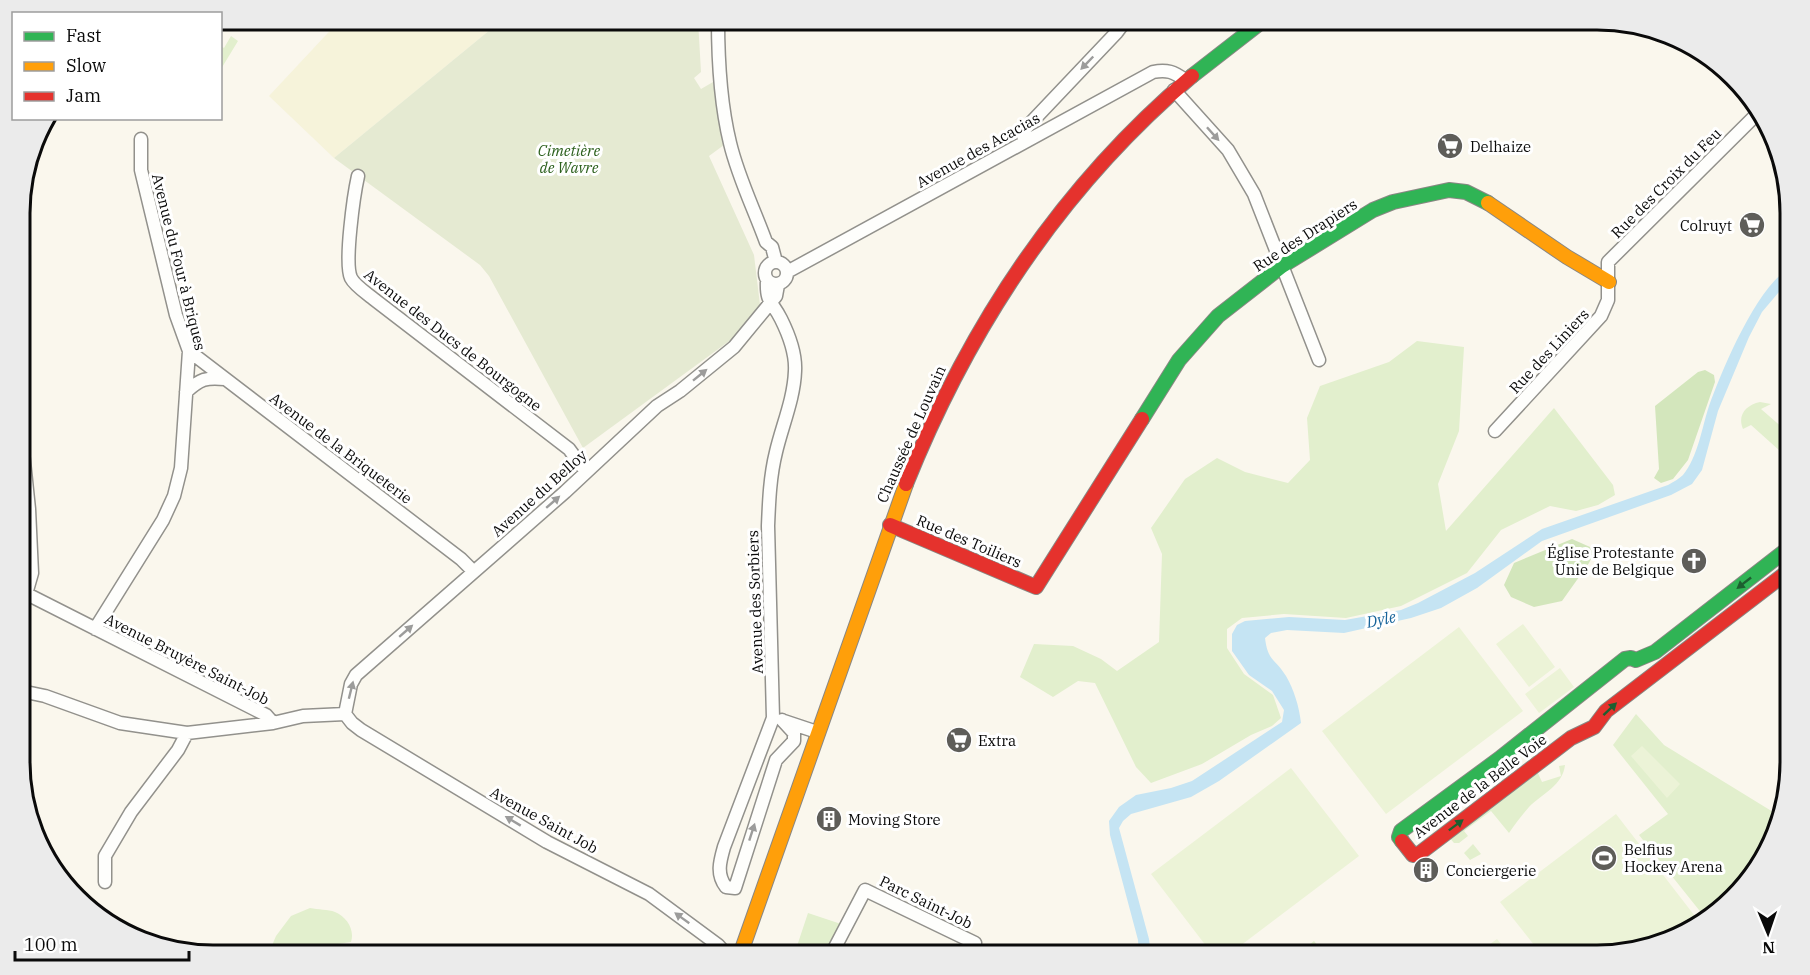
<svg xmlns="http://www.w3.org/2000/svg" width="1810" height="975" viewBox="0 0 1810 975" font-family="'IBM Plex Serif',serif">
<rect width="100%" height="100%" fill="#faf7ed"/>
<path fill="#f6f3da" d="M340,20h162l-168,138 -65,-62z"/>
<path fill="#e2efcd" d="M231,36l7,5 -17,28v-23l3,2z
M1417,341l47,6 -5,84 -21,53 8,47 108,-123 59,77 2,10 -17,10 -22,6 -26,-5 -49,24 -34,43 -66,33 -55,12 -62,-4 -42,4 -15,11v19l17,26 29,21 8,23 -9,8 -21,9 -49,29 -51,19 -15,-16 -41,-84 -17,-2 -25,16 -33,-20 14,-33 39,2 28,13 16,12 42,-29 3,-88 -11,-26 34,-49 32,-21 28,14 43,11 22,-23 -3,-42 13,-32 69,-24z
M1760,402l11,2 -10,5 29,25v26l-39,-35 -8,4c-6,-14 3,-24 17,-27z
M1636,714l28,31 114,70 -13,43 -58,62 -68,-85 29,-21 -55,-69z
M1565,765c-2,20 -23,29 -36,42 -7,8 -14,17 -20,26l-18,-22 -27,20 4,5 -9,7h-5l-5,-6 88,-66 5,11 19,-6 -2,-10z
M1473,844l8,10 -11,6 -6,-7z
M310,908c8,2 18,1 25,4 12,5 20,18 16,30l-13,2 3,11h-49l-1,-3 -8,1v2h-15l8,-19 15,-20z
M808,913l33,11 -15,31h-22l-8,-6z
M1314,941l6,7 -10,7h-7l-3,-3z"/>
<path fill="#d3e6bc" d="M1705,370l9,5 1,7 -27,78 -15,19 -12,4 -7,-5 5,-9 -4,-63 43,-34z
M1572,539l18,8 3,8 -4,8 -27,38 -28,6 -23,-10 -7,-12 10,-22z"/>
<path fill="#e5ead2" d="M502,20h196l3,52 -7,6 7,11 12,-7 11,63 -15,11 45,99 6,50 -28,34 -149,109 -94,-172 -9,-11 -146,-107z"/>
<path fill="#ecf3d7" d="M1523,624l32,43 -26,20 -33,-43z
M1459,627l64,84 -137,103 -64,-83z
M1560,668l14,19 -35,26 -14,-19z
M1642,746l38,38 -13,14 -36,-42z
M1291,768l68,88 -131,99h-15l-62,-81z
M1616,814l85,110 -92,31h-67l-42,-53z
M1497,939l13,16h-30l-2,-2z"/>
<path fill="#c5e4f3" d="M1790,268v11l-28,33 -13,25 -31,74 -16,59 -10,14 -21,11 -129,46 -65,47 -36,20 -30,10 -67,15 -57,-3 -16,3 -6,5c3,24 10,20 21,38 8,14 13,30 15,47l-82,58 -28,16 -60,17 -8,7 -4,7 30,111 2,16h-12l-1,-15 -28,-105 -1,-14 10,-14 17,-12 35,-7 21,-7 90,-59 2,-12 -12,-19 -23,-16 -17,-24v-17l5,-9 8,-4 44,-4 56,3 56,-10 17,-7 57,-30 67,-44 126,-44c5,-3 11,-6 15,-10 15,-18 19,-48 26,-69 13,-36 48,-120 81,-138z"/>
<g fill="none" stroke-linecap="round" stroke-linejoin="round">
<g stroke="#92918c" stroke-width="15">
<path id="street" d="M718,20c0,41 2,82 12,123 8,34 24,66 36,99l6,5 4,15
M1174,90l54,60 26,44 65,166
M1023,143l2,-14 92,-97 9,-12
M358,176c-4,18 -14,87 -7,102 4,8 17,16 24,22l194,149 17,23
M765 273a11 11 0 1 1 22 0a11 11 0 1 1-22 0Z
M787,272l366,-200c14,-3 21,0 32,8
M767,281c-1,22 5,20 14,38 8,16 15,34 14,52 -1,28 -13,55 -19,81 -6,24 -7,49 -8,74l5,192 -49,129c-4,14 -8,27 2,40l9,1 41,-128 18,-19v-8l-12,-13
M189,351l272,208 12,12
M186,392c14,-13 20,-15 39,-13
M1495,431l106,-115 7,-16v-38l152,-151
M21,433l8,76 3,64 -6,21
M21,591l245,124 7,8 30,-7 42,-2
M95,629l68,-109 11,-24 7,-28 8,-117 -13,-36 -35,-145v-31
M21,691l24,5 75,27 67,10 86,-10
M345,714l6,-30 5,-9 209,-183 92,-86 23,-15 54,-44 42,-51 2,-11
M345,714l7,9 9,7 186,112 102,52 69,51 9,10
M784,721l33,11
M105,882v-26l26,-44 47,-62 9,-17
M831,955l34,-65 110,53"/>
</g>
<g stroke="#898783" stroke-width="16">
<path id="fast" d="M1192,76l72,-56
M1142,419l37,-59 39,-44 64,-50 91,-56 20,-8 56,-12 17,2 22,11
M1402,841l-3,-4 2,-6 98,-72 126,-100 6,-1 5,2 19,-8 135,-105"/>
</g>
<g stroke="#898783" stroke-width="16">
<path id="slow" d="M1488,203l79,54 42,25
M740,955l166,-471"/>
</g>
<g stroke="#898783" stroke-width="16">
<path id="jam" d="M906,484c63,-157 156,-298 286,-408
M890,525l146,62 106,-168
M1402,841l11,14 7,-2 151,-115 23,-11 12,-16 184,-141"/>
</g>
<use href="#street" stroke="#fefefc" stroke-width="12"/>
<use href="#fast" stroke="#30b455" stroke-width="14"/>
<use href="#slow" stroke="#ff9f0a" stroke-width="14"/>
<use href="#jam" stroke="#e5322d" stroke-width="14"/>
</g>
<defs><path id="oneway-solid" d="M-6-.8H1V-3.2L6.5 0L1 3.2V.8H-6Z" transform="scale(1.5)"/></defs>
<g fill="#9c9c9b">
<use href="#oneway-solid" transform="translate(1087 63) rotate(134)"/>
<use href="#oneway-solid" transform="translate(1213 134) rotate(48)"/>
<use href="#oneway-solid" transform="translate(700 375) rotate(-39)"/>
<use href="#oneway-solid" transform="translate(553 502) rotate(-41)"/>
<use href="#oneway-solid" transform="translate(406 631) rotate(-41)"/>
<use href="#oneway-solid" transform="translate(351 690) rotate(-76)"/>
<use href="#oneway-solid" transform="translate(513 821) rotate(-149)"/>
<use href="#oneway-solid" transform="translate(752 832) rotate(-72)"/>
<use href="#oneway-solid" transform="translate(682 918) rotate(-144)"/>
</g>
<g fill="#1d5f30">
<use href="#oneway-solid" transform="translate(1744 583) rotate(142)"/>
<use href="#oneway-solid" transform="translate(1610 709) rotate(-43)"/>
<use href="#oneway-solid" transform="translate(1456 825) rotate(-37)"/>
</g>
<defs>
<g id="supermarket-disc" transform="scale(1.35)"><circle r="9.5" fill="#5e5d59" stroke="#fff"/><path d="M-6-5.5h2.5l.6 2H6L4.5 2H-2.5L-4.4-4H-6ZM-1.5 3.2a1.3 1.3 0 1 0 .1 0ZM3 3.2a1.3 1.3 0 1 0 .1 0Z" fill="#fff"/></g>
<g id="church-disc" transform="scale(1.35)"><circle r="9.5" fill="#5e5d59" stroke="#fff"/><path d="M-1.2-6h2.4v3.5h3.3v2.4h-3.3V6h-2.4V-.1h-3.3v-2.4h3.3Z" fill="#fff"/></g>
<g id="building-disc" transform="scale(1.35)"><circle r="9.5" fill="#5e5d59" stroke="#fff"/><path d="M-4-6H4V6H1V3H-1V6H-4ZM-2.5-4.3h1.7v1.8h-1.7ZM.8-4.3h1.7v1.8H.8ZM-2.5-1h1.7V.8h-1.7ZM.8-1h1.7V.8H.8Z" fill="#fff"/></g>
<g id="stadium-disc" transform="scale(1.35)"><circle r="9.5" fill="#5e5d59" stroke="#fff"/><path d="M0-5a6.5 5 0 1 0 0 10a6.5 5 0 1 0 0-10ZM-3.5-1.8h7v3.6h-7Z" fill="#fff"/></g>
</defs>
<g fill-rule="evenodd">
<use href="#supermarket-disc" x="1450" y="146"/>
<use href="#supermarket-disc" x="1752" y="225"/>
<use href="#church-disc" x="1694" y="561"/>
<use href="#supermarket-disc" x="959" y="740"/>
<use href="#building-disc" x="829" y="819"/>
<use href="#stadium-disc" x="1604" y="858"/>
<use href="#building-disc" x="1426" y="870"/>
</g>
<g text-anchor="middle" dominant-baseline="central" stroke-width="6" stroke-linejoin="round" paint-order="stroke">
<g font-size="15" fill="#0a0a0a" stroke="#fff" text-anchor="start">
<text x="1470" y="146">Delhaize</text>
<text x="1732" y="225" text-anchor="end">Colruyt</text>
<text x="1674" y="552" text-anchor="end">Église Protestante<tspan x="1674" dy="17">Unie de Belgique</tspan></text>
<text x="978" y="740">Extra</text>
<text x="848" y="819">Moving Store</text>
<text x="1624" y="849">Belfius<tspan x="1624" dy="17">Hockey Arena</tspan></text>
<text x="1446" y="870">Conciergerie</text>
</g>
<g font-size="15" font-style="italic" fill="#2c601d" stroke="#fff">
<text x="569" y="150">Cimetière<tspan x="569" dy="17">de Wavre</tspan></text>
</g>
<g font-size="15" fill="#0a0a0a" stroke="#fff">
<text transform="translate(978 150) rotate(-29)">Avenue des Acacias</text>
<text transform="translate(1666 183) rotate(-45)">Rue des Croix du Feu</text>
<text transform="translate(1305 235) rotate(-33)">Rue des Drapiers</text>
<text transform="translate(179 262) rotate(76)">Avenue du Four à Briques</text>
<text transform="translate(453 340) rotate(38)">Avenue des Ducs de Bourgogne</text>
<text transform="translate(1549 351) rotate(-47)">Rue des Liniers</text>
<text transform="translate(911 434) rotate(-66)">Chaussée de Louvain</text>
<text transform="translate(341 448) rotate(37)">Avenue de la Briqueterie</text>
<text transform="translate(539 493) rotate(-42)">Avenue du Belloy</text>
<text transform="translate(969 541) rotate(23)">Rue des Toiliers</text>
<text transform="translate(755 602) rotate(-92)">Avenue des Sorbiers</text>
<text transform="translate(187 659) rotate(27)">Avenue Bruyère Saint-Job</text>
<text transform="translate(1480 786) rotate(-37)">Avenue de la Belle Voie</text>
<text transform="translate(544 820) rotate(29)">Avenue Saint Job</text>
<text transform="translate(926 902) rotate(26)">Parc Saint-Job</text>
</g>
<g font-size="16" font-style="italic" fill="#16639a" stroke="#fff">
<text transform="translate(1381 619) rotate(-12)">Dyle</text>
</g>
</g>
<path d="M0 0H1810V975H0ZM213 30H1597A183 183 0 0 1 1780 213V762A183 183 0 0 1 1597 945H213A183 183 0 0 1 30 762V213A183 183 0 0 1 213 30Z" fill="#ebebeb" fill-rule="evenodd"/>
<path fill="none" stroke="#0a0a0a" stroke-width="3" d="M213 30H1597A183 183 0 0 1 1780 213V762A183 183 0 0 1 1597 945H213A183 183 0 0 1 30 762V213A183 183 0 0 1 213 30Z"/>
<rect x="12" y="12" width="210" height="108" fill="#ffffff" stroke="#9d9d9d" stroke-width="1.5"/>
<rect x="24" y="32" width="30" height="9" fill="#30b455" stroke="#9d9d9d" stroke-width="1.5"/>
<text x="66" y="42" font-size="18" fill="#0a0a0a">Fast</text>
<rect x="24" y="62" width="30" height="9" fill="#ff9f0a" stroke="#9d9d9d" stroke-width="1.5"/>
<text x="66" y="72" font-size="18" fill="#0a0a0a">Slow</text>
<rect x="24" y="92" width="30" height="9" fill="#e5322d" stroke="#9d9d9d" stroke-width="1.5"/>
<text x="66" y="102" font-size="18" fill="#0a0a0a">Jam</text>
<g transform="translate(1768 933) rotate(178)" stroke="#ffffff" stroke-width="4.5" paint-order="stroke">
<path d="M0-4.5L10 22L0 15L-10 22Z" fill="#0a0a0a"/>
<text y="-9" font-size="16" font-weight="bold" text-anchor="middle" fill="#0a0a0a">N</text>
</g>
<path d="M15 951v9h174v-9" fill="none" stroke="#0a0a0a" stroke-width="3"/>
<text x="24" y="951" font-size="18" fill="#0a0a0a" stroke="#ffffff" stroke-width="4.5" paint-order="stroke">100 m</text>
</svg>
